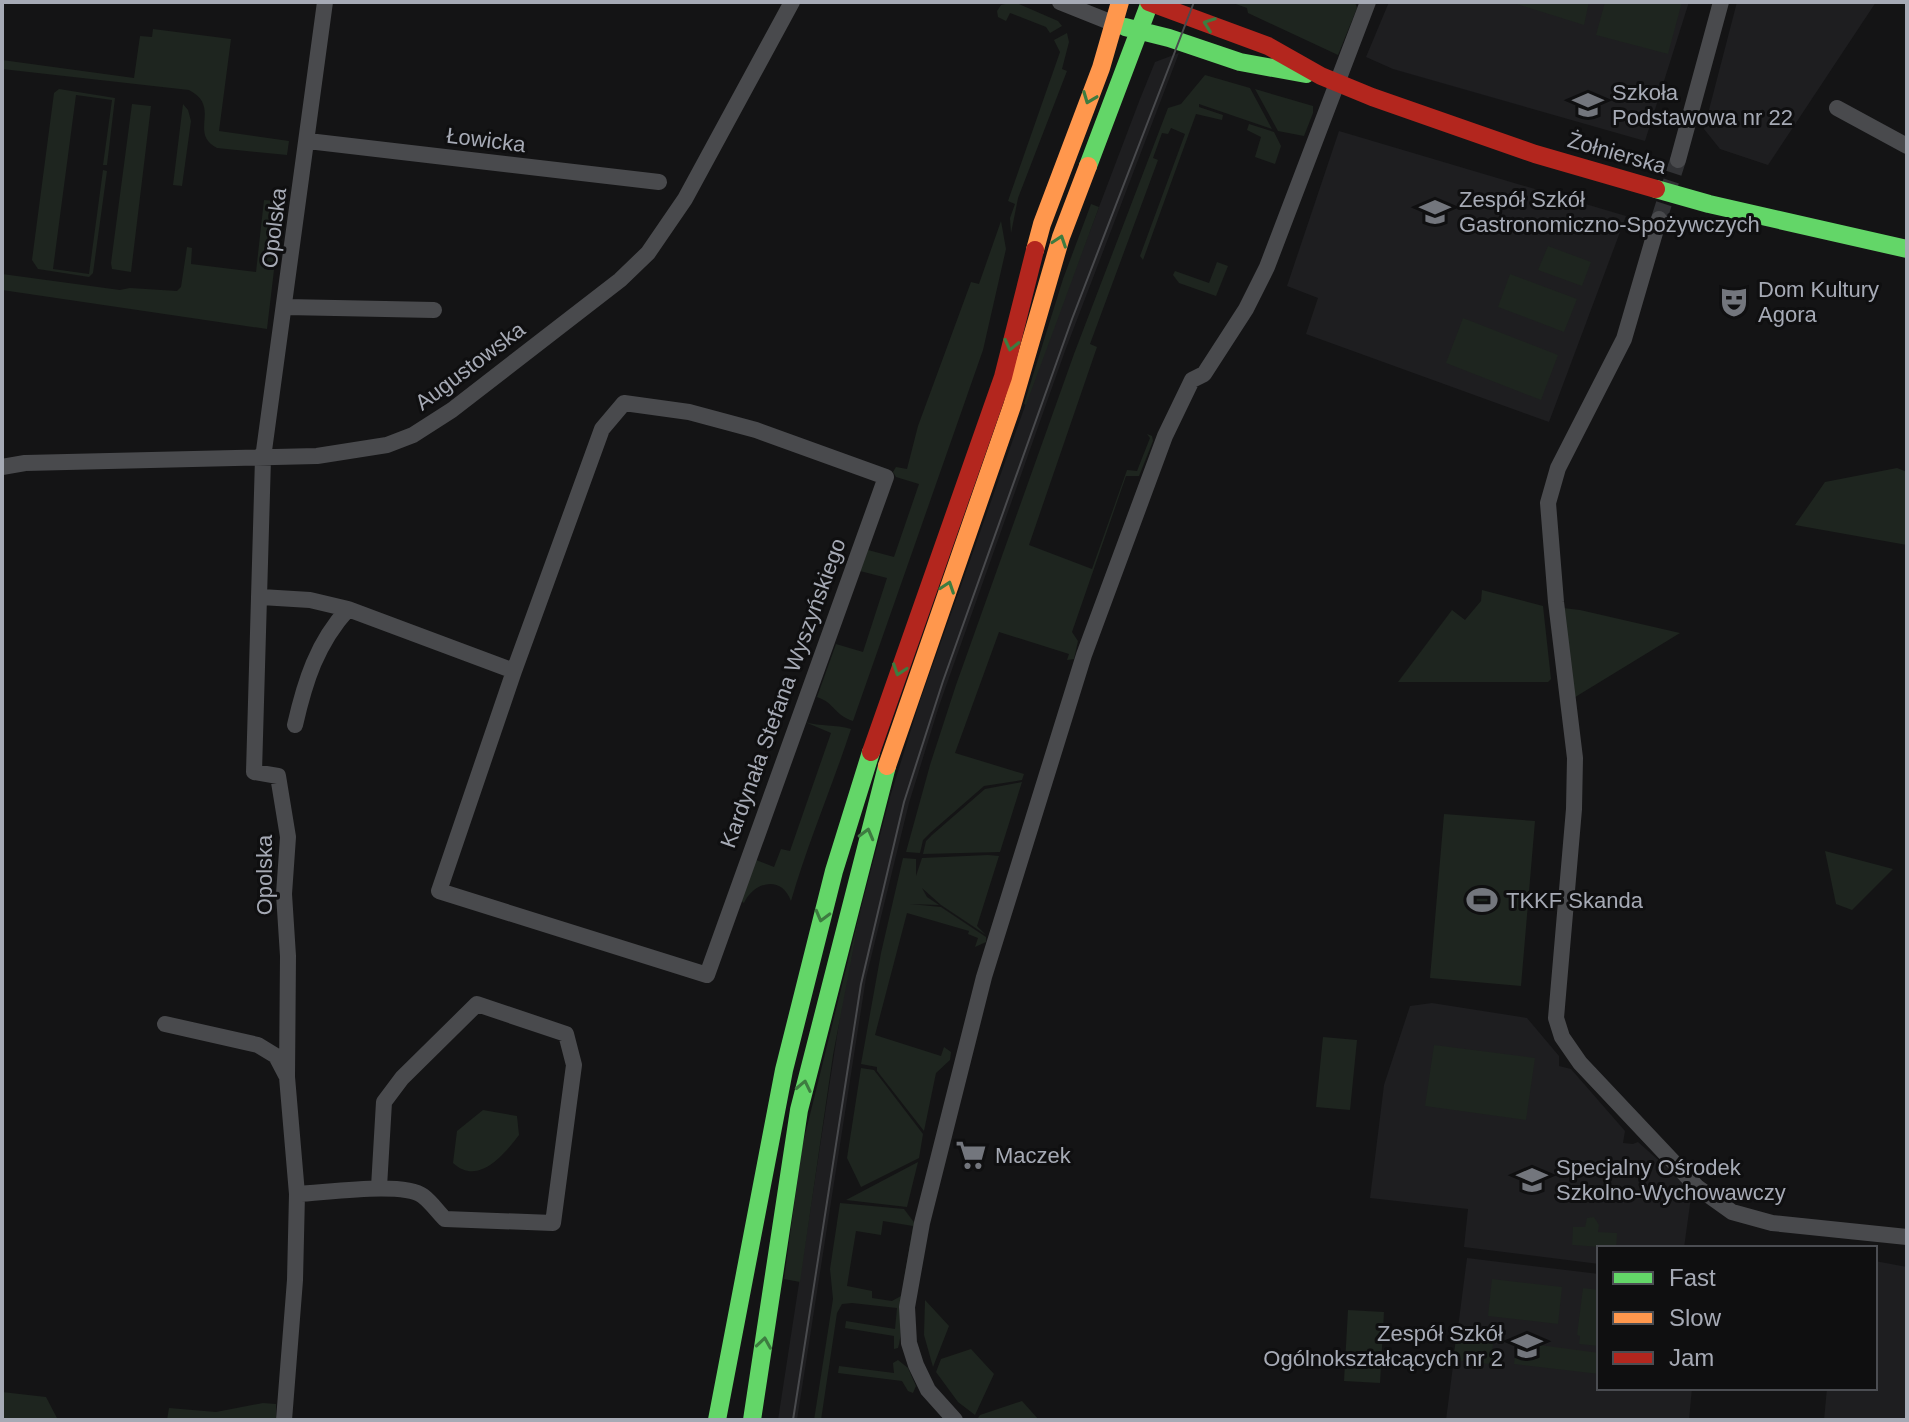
<svg xmlns="http://www.w3.org/2000/svg" width="1909" height="1422" viewBox="0 0 1909 1422" font-family="Helvetica,sans-serif">
<rect width="100%" height="100%" fill="#141415"/>
<path fill="#1e1e20" d="M1389,2h300l-44,139 -252,-72 -27,-12z
M1737,2h139l-108,163 -48,-16 -16,-20z
M1179,53l-114,298 -126,355 -30,97 -43,175 -69,442h-19l64,-417 20,-99 28,-107 30,-96 127,-357 93,-245 15,-37z
M1339,131l287,85 -77,206 -243,-88 12,-36 -31,-12z
M1432,1003l95,15 32,38v10l12,3 54,62 -2,12 10,1 5,-2 54,48 -8,58h-85v16l-135,-17 4,-38 -98,-11 14,-113 26,-79z
M1467,1258l132,16v114h93l-3,32h-243z
M1875,1261l32,6v153h-83l3,-32h48z"/>
<path fill="#1e251f" d="M1014,2l44,19 4,5 -12,7 -4,-6 -36,-14 -4,8 -8,-4 -1,-6 4,-6z
M1355,2l2,6 -19,47 -90,-42 -1,-5 -14,-5z
M1510,2h79l-5,23z
M1605,2h77l-14,52 -72,-19z
M153,29l78,10 -12,92 70,10 -2,14 -70,-7c-29,-15 5,-41 -28,-58l-187,-21v-9l132,18 6,-42 12,1z
M1067,33l2,9 -7,27 5,2 -49,127 -7,35 -1,-15 5,-14 -7,-3 52,-149 -6,-12z
M1205,75l45,13 22,41 -73,-25v3l24,8 -1,5 -26,-6 -53,146 -3,-4 45,-122 -14,-6 -3,6 -6,-1 -9,25 5,2 -68,184 7,3 -68,198 63,24 35,-99 10,1 13,-33 -3,-4 5,2 1,5 -14,35h-13l-54,156 6,9 -4,18 -7,1 2,-6 -70,-22 -44,121 69,21 -2,6 -38,6 -54,47 -7,7 -3,13 -14,-1 24,-87 26,-80 118,-331 94,-246 13,-4z
M59,89l56,9 -8,67h-4l9,-65 -36,-5 -23,174 36,5 14,-104 4,1 -14,102 -4,4 -51,-8 -6,-9 22,-167z
M1255,89l58,17v7l-9,23 -26,-5z
M132,104l19,2 -20,166 -19,-3 -1,-6z
M183,104l5,6 3,11 -9,65 -9,-1z
M1249,124l25,8 7,14 -6,18 -20,-7 6,-20 -14,-7z
M277,193l6,1 -16,135 -265,-39v-16l118,16 10,-2 47,3 4,-4 6,-40 5,1 -1,16 65,8 8,-72 11,1z
M1091,204l8,3 -73,198 -2,-1 39,-125z
M1001,221l5,28 -23,101 -130,371c-20,-7 -18,-18 -36,-24l19,-53 27,8 24,-74 -27,-7 8,-21 26,7 25,-73 -23,-7 -3,-5 3,-5 11,2 11,-43 53,-144 8,2z
M1548,246l43,16 -9,24 -44,-16z
M1217,262l11,4 -12,30 -37,-13 -6,-8 2,-4 34,12z
M1510,274l67,25 -13,33 -66,-25z
M1463,318l95,37 -17,45 -95,-37z
M1897,468l10,4v73l-112,-20 30,-43z
M1482,590l61,16 8,73 -3,3h-150l54,-72 13,10 16,-19z
M1563,608l17,2 100,23 -108,66z
M805,722c16,5 30,2 46,7 -19,58 -43,113 -60,172 -9,-26 -37,-20 -47,2l-3,-2 15,-41 18,7 7,-18 9,2 41,-118z
M1022,782l-22,70 -77,2 3,-13 6,-6 53,-46z
M1444,814l91,7 -14,165 -91,-8z
M1825,851l68,18 -41,41 -16,-6z
M988,855l11,1 -22,70 9,9 -45,-30 -19,-17 5,9 12,8 -29,-1 31,3 45,30v5l-11,5 3,-9 -10,-4 1,-3 -62,-18 -32,122 66,21 3,-9 7,5 -1,8 -14,13 -12,58 -47,-60v-4l-16,-3 20,-111 22,-95 13,1v17l6,-18z
M862,904l-29,151 -33,227 -16,-3 18,-132z
M1323,1037l34,3 -7,70 -34,-3z
M1434,1045l101,13 -9,62 -101,-14z
M861,1068l13,2 49,64 -4,24 -58,29 -14,-29z
M483,1110l34,6 2,19c-16,21 -41,51 -66,28l4,-32z
M918,1162l-11,45 -61,-7z
M840,1203l64,6 12,16 -13,60 10,-59 -30,-5 -2,14 -25,-4 -9,55 25,5v7l20,3 9,-5c-2,17 2,37 -3,52l-4,1v-13l-49,-8 1,-7 49,8 2,-21 -45,-5 -10,1 -5,9 -16,107h-7l19,-121 -3,-30z
M1594,1217l5,8 -1,7 19,1 -1,15 -44,-3 1,-18h12l2,-9z
M1492,1279l70,8 -4,37 -70,-8z
M1583,1288l16,2v56l-20,-2 1,-8 -3,-1z
M925,1300l24,26 -16,41 -9,-32z
M1348,1310l36,2 -4,71 -36,-2z
M1457,1332l37,6 -4,26 -37,-4z
M1517,1342l82,11v21l-85,-10z
M971,1349l23,25 -19,41 -17,-13 -22,-30 5,-13z
M898,1360l10,8 8,18 -3,7 -5,-2 -6,-10 -64,-8 1,-7 55,7 -1,-10z
M2,1392l44,5 12,23h-56z
M1022,1401l17,19h-56l-5,-2 2,-3z
M263,1403l13,1v16h-109l2,-12 47,4z"/>
<g fill="none" stroke-linecap="round" stroke-linejoin="round">
<path stroke="#313235" stroke-width="16" stroke-dasharray="16 8" stroke-linecap="butt" d="M1659,219l19,-59"/>
<path stroke="#494a4d" stroke-width="16" d="M1060,2l55,22
M1837,108l70,38
M308,141l351,41
M1678,160l43,-158
M1659,219l-35,120 -66,129 -10,35 8,99 19,156 -1,51 -18,209 6,19 18,26 117,124 35,25 40,11 135,14
M286,307l148,3
M2,467l23,-4 292,-7 70,-11 26,-10 39,-25 168,-130 28,-27 37,-54 107,-197
M261,597l49,3 38,9 166,62 88,-242 22,-26 65,9 67,18 130,47 -179,498 -268,-84 75,-220
M295,725c10,-44 22,-82 53,-116
M165,1024l93,21 18,11 11,21 10,117 -2,86 -11,140
M287,1077l1,-121 -4,-62 4,-57 -10,-61 -24,-4 9,-314 62,-456
M297,1194c28,-1 106,-13 126,2 8,6 15,16 22,23l108,4 21,-158 -8,-31 -89,-30 -75,74 -18,24 -5,85
M955,1420l-27,-30 -12,-25 -7,-22 -2,-36 15,-84 62,-246 100,-322 81,-219 27,-56 12,-6 42,-65 21,-42 101,-265"/>
<path stroke="#63d668" stroke-width="18" d="M1125,27l44,11 71,24 66,12
M1088,166l62,-164
M1656,189l53,15 198,45
M717,1420l67,-350 50,-199 37,-119
M752,1420l47,-310 88,-344"/>
<path stroke="#ff974d" stroke-width="18" d="M1035,250l7,-26 59,-156 19,-66
M887,766l125,-360 49,-169 27,-71"/>
<path stroke="#b3261e" stroke-width="18" d="M1149,2l119,44 53,30 51,21 163,57 121,35
M871,752l132,-375 32,-127"/>
<path stroke="#494a4d" stroke-width="2" d="M793,1420l68,-436 43,-182 39,-121 129,-362 122,-317"/>
</g>
<defs><path id="oneway-chevron" d="M-2-3.5L2.5 0L-2 3.5" fill="none" stroke-width="1.6" stroke-linecap="round" stroke-linejoin="round" transform="scale(2)"/></defs>
<g stroke="#3d7c40">
<use href="#oneway-chevron" transform="translate(1209 24) rotate(-160)"/>
<use href="#oneway-chevron" transform="translate(1089 98) rotate(111)"/>
<use href="#oneway-chevron" transform="translate(1060 241) rotate(-71)"/>
<use href="#oneway-chevron" transform="translate(1011 345) rotate(103)"/>
<use href="#oneway-chevron" transform="translate(948 587) rotate(-71)"/>
<use href="#oneway-chevron" transform="translate(899 670) rotate(109)"/>
<use href="#oneway-chevron" transform="translate(867 834) rotate(-75)"/>
<use href="#oneway-chevron" transform="translate(822 916) rotate(105)"/>
<use href="#oneway-chevron" transform="translate(804 1086) rotate(-78)"/>
<use href="#oneway-chevron" transform="translate(764 1343) rotate(-81)"/>
</g>
<defs>
<g id="school-bare" transform="scale(2.4)"><path d="M0-5L7-2L0 1L-7-2ZM-4 1L0 2.5L4 1V4Q0 6-4 4Z" fill="#73767d" stroke="#0f0f10" stroke-width="2.5" paint-order="stroke"/></g>
<g id="theatre-bare" transform="scale(2.4)"><path d="M-5-5.5Q0-4 5-5.5V0Q5 5 0 6Q-5 5-5 0ZM-3.3-2.5H-1v1.5H-3.3ZM1-2.5H3.3v1.5H1ZM-2.8 1Q0 5.5 2.8 1Z" fill="#73767d" stroke="#0f0f10" stroke-width="2.5" paint-order="stroke"/></g>
<g id="stadium-bare" transform="scale(2.4)"><path d="M0-5a6.5 5 0 1 0 0 10a6.5 5 0 1 0 0-10ZM-3.5-1.8h7v3.6h-7Z" fill="#73767d" stroke="#0f0f10" stroke-width="2.5" paint-order="stroke"/></g>
<g id="supermarket-bare" transform="scale(2.4)"><path d="M-6-5.5h2.5l.6 2H6L4.5 2H-2.5L-4.4-4H-6ZM-1.5 3.2a1.3 1.3 0 1 0 .1 0ZM3 3.2a1.3 1.3 0 1 0 .1 0Z" fill="#73767d" stroke="#0f0f10" stroke-width="2.5" paint-order="stroke"/></g>
</defs>
<g fill-rule="evenodd">
<use href="#school-bare" x="1588" y="105"/>
<use href="#school-bare" x="1435" y="212"/>
<use href="#theatre-bare" x="1734" y="302"/>
<use href="#stadium-bare" x="1482" y="900"/>
<use href="#supermarket-bare" x="971" y="1155"/>
<use href="#school-bare" x="1532" y="1180"/>
<use href="#school-bare" x="1527" y="1346"/>
</g>
<g text-anchor="middle" dominant-baseline="central" stroke-width="6" stroke-linejoin="round" paint-order="stroke">
<g font-size="22" fill="#a6aab5" stroke="#0f0f10" text-anchor="start">
<text x="1612" y="92">Szkoła<tspan x="1612" dy="25">Podstawowa nr 22</tspan></text>
<text x="1459" y="199">Zespół Szkół<tspan x="1459" dy="25">Gastronomiczno-Spożywczych</tspan></text>
<text x="1758" y="289">Dom Kultury<tspan x="1758" dy="25">Agora</tspan></text>
<text x="1506" y="900">TKKF Skanda</text>
<text x="995" y="1155">Maczek</text>
<text x="1556" y="1167">Specjalny Ośrodek<tspan x="1556" dy="25">Szkolno-Wychowawczy</tspan></text>
<text x="1503" y="1333" text-anchor="end">Zespół Szkół<tspan x="1503" dy="25">Ogólnokształcących nr 2</tspan></text>
</g>
<g font-size="22" fill="#a6aab5" stroke="#0f0f10">
<text transform="translate(486 140) rotate(7)">Łowicka</text>
<text transform="translate(1617 153) rotate(16)">Żołnierska</text>
<text transform="translate(274 228) rotate(-83)">Opolska</text>
<text transform="translate(470 366) rotate(-37)">Augustowska</text>
<text transform="translate(783 693) rotate(-70)">Kardynała Stefana Wyszyńskiego</text>
<text transform="translate(264 875) rotate(-90)">Opolska</text>
</g>
</g>
<rect width="1909" height="1422" fill="none" stroke="#a6aab5" stroke-width="8"/>
<rect x="1597" y="1246" width="280" height="144" fill="#0f0f10" stroke="#4b4d52" stroke-width="2"/>
<rect x="1613" y="1272" width="40" height="12" fill="#63d668" stroke="#4b4d52" stroke-width="2"/>
<text x="1669" y="1286" font-size="24" fill="#a6aab5">Fast</text>
<rect x="1613" y="1312" width="40" height="12" fill="#ff974d" stroke="#4b4d52" stroke-width="2"/>
<text x="1669" y="1326" font-size="24" fill="#a6aab5">Slow</text>
<rect x="1613" y="1352" width="40" height="12" fill="#b3261e" stroke="#4b4d52" stroke-width="2"/>
<text x="1669" y="1366" font-size="24" fill="#a6aab5">Jam</text>
</svg>
